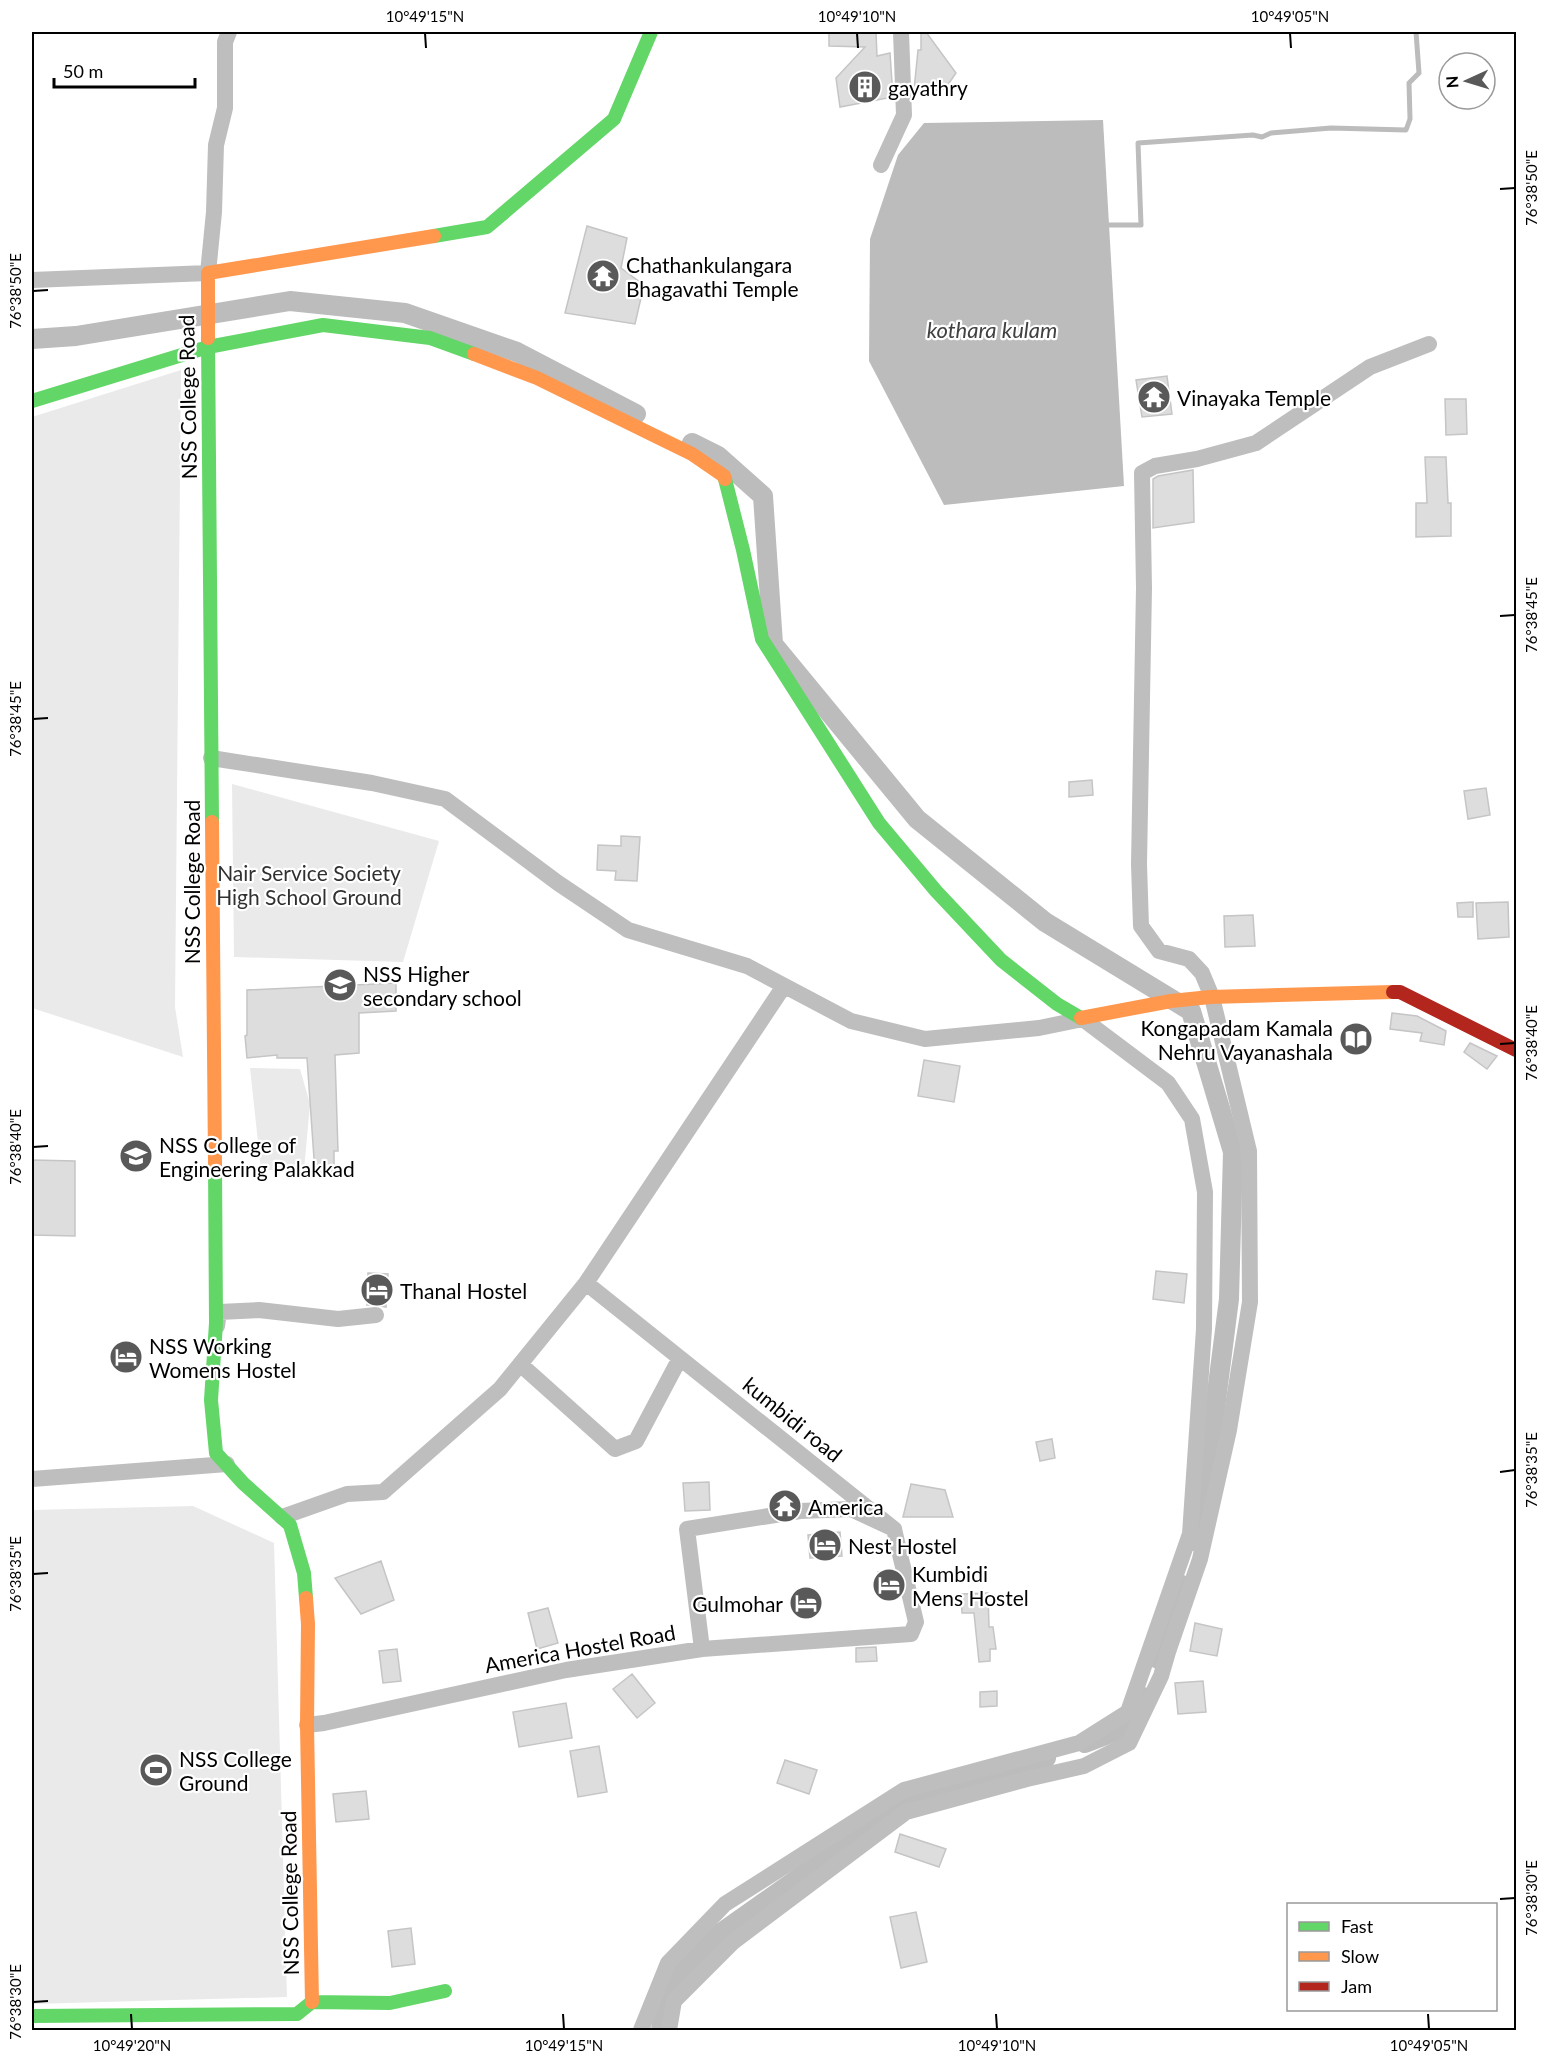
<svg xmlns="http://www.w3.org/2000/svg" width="1548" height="2062" viewBox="0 0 1548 2062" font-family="Lato,sans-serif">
<rect width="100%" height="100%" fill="#fff"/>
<path fill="#eaeaea" d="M181,370l-6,637 8,50 -151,-49v-591z
M232,784l207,57 -36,121 -169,-5z
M250,1068l50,1 10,35 -6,66h-43z
M193,1506l81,37 13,454 -255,7v-494z"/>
<path fill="#bcbcbc" d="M1103,120l21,366 -180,19 -75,-144 1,-122 28,-84 26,-32z"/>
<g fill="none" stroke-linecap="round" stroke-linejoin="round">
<path stroke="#bcbcbc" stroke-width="5" d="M1109,225h32l-3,-82 115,-8 9,2 9,-4 60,-5 75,2 4,-11 -1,-36 10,-10 -3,-41"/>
<path stroke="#bcbcbc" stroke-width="20" d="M32,339l44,-3 214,-35 115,12 112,39 119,62
M692,443l26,13 45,40 10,148 144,175 128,103 146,89 42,141 -4,147 -26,203 -11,39
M1158,1659l22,-75
M1085,1743l42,-16 16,-30
M661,2030l6,-45 54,-52 133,-94 47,-37 94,-25 51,-19"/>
</g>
<path fill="#ddd" stroke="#c5c5c5" stroke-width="1.5" d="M829,32h47l1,24 13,-3 3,44 -53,10 -4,-29 29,-31 -36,-1z
M921,32h5l30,41 -11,16 -21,3 -10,-2 4,-40h3z
M587,226l40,12 -6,30 23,17 -9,39 -70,-11z
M1167,376l5,38 -30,3 -6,-37z
M1445,399h21l1,35 -21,1z
M1425,457h21l2,46h3v33l-35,1v-34h11z
M1193,470l1,52 -41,6v-49l5,-3z
M1092,780l1,15 -24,2v-15z
M1486,788l4,27 -22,4 -4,-28z
M621,836l19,1 -3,44 -22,-1 1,-9 -19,-1 1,-25 23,1z
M1473,902v15h-15l-1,-14z
M1508,902l1,35 -31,2 -2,-36z
M1253,915l2,31 -30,1 -1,-31z
M396,983v28l-37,2v40l-24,2 3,96h-4v22h-19l-8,-115h-30v-3l-30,3 -2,-22 2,-1v-45z
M1392,1013l25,3 29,15 -2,14 -24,-4 2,-8 -32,-4z
M1349,1028l16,2 -2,21 -16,-2z
M1470,1043l27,13 -10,13 -23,-17z
M924,1060l36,6 -6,36 -36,-6z
M32,1160l43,1v75l-43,-1z
M1156,1271l31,3 -3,29 -31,-4z
M368,1273l20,1 -2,33 -11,-2h-8z
M1052,1439l3,19 -15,3 -4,-19z
M709,1482l1,28 -25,1 -2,-28z
M911,1484l34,6 8,27h-50z
M840,1532l2,24 -32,2 -2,-23z
M381,1561l13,39 -33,14 -26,-36z
M893,1570l6,28 -16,2 -5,-28z
M988,1593l1,34h4l3,22h-6v12l-11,1 -5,-49h-12l-1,-19z
M548,1608l10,35 -21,6 -9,-36z
M1195,1623l27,6 -5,27 -27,-5z
M876,1647l1,14 -21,1v-14z
M397,1649l4,32 -18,2 -4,-32z
M632,1674l23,29 -18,15 -24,-29z
M1203,1681l3,31 -28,2 -3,-31z
M997,1691v15l-17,1v-15z
M566,1703l6,35 -53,9 -6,-35z
M599,1746l8,46 -29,5 -8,-46z
M785,1760l32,10 -8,24 -32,-11z
M366,1791l3,28 -33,3 -3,-28z
M900,1834l46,15 -7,18 -44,-15z
M916,1912l11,50 -26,6 -11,-51z
M411,1928l4,36 -23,3 -4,-36z"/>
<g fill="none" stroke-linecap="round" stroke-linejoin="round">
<path stroke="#bebebe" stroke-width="16" d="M881,165l23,-50 -3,-83
M32,280l176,-7 6,-61 2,-67 9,-37v-66l4,-10
M211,758l161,25 73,16 113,84 70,47 119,36 104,55 74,18 114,-11 44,-9 85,64 24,36 13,73 -1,137 -14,205 -62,178 -49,31 -175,47 -179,114 -57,59 -27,67
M217,1326l2,-14 40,-2 79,9 38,-4
M520,1364l95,85 21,-8 44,-83
M32,1479l195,-15
M282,1517l65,-23 36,-2 117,-103 86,-106 198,-297
M702,1649l209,-15 5,-12 -22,-93
M307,1725l17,-2 242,-53 136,-21 -15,-120 113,-18 51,-2 43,20 -308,-246
M669,2030l5,-29 59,-59 173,-130 121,-33 57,-13 45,-23 32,-67 7,-24 32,-93 29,-129 21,-128 -1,-151 -37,-154 -10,-24 -13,-14 -30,-8 -18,-25 -2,-62 5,-276 -2,-115 13,-7 42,-7 59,-16 114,-76 59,-23"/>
<path stroke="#63d668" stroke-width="14" d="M434,236l53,-9 127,-108 37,-87
M208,338l4,484
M32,401l176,-54 115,-22 107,13 44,16
M725,479l18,71 19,89 117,184 57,68 65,69 56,44 24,14
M215,1163l1,160 -5,77 5,53 27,30 47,42 14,48 2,25
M312,2002l78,1 55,-12
M32,2016l265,-2 15,-12"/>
<path stroke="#ff974d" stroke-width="14" d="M208,338v-65l226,-37
M474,354l63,24 155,76 32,22 1,3
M212,822l3,341
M1081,1018l90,-17 39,-4 183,-5
M306,1598l2,26 -1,101 5,277"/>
<path stroke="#b3261e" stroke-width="14" d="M1393,992h7l116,58"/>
</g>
<path fill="none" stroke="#000" stroke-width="2" d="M425,33l1,15M857,33l1,15M1290,33l1,15M1500,189l15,-1M33,291l15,-1M1500,616l15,-1M33,719l15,-1M1500,1044l15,-1M33,1147l15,-1M1500,1472l15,-2M33,1574l15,-1M1500,1899l15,-1M33,2002l15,-1M131,2014l1,15M563,2014l1,15M996,2014l1,15M1428,2014l1,15"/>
<defs>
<g id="building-disc" transform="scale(1.725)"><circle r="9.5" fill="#595959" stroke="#fff"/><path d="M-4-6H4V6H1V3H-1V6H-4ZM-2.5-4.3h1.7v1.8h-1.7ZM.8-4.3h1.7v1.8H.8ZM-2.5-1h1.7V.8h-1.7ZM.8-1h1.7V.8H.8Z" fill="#fff"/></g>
<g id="temple-disc" transform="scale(1.725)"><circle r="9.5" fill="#595959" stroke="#fff"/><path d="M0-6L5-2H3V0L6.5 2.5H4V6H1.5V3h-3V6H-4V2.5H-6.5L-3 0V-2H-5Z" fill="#fff"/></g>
<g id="school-disc" transform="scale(1.725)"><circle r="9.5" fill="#595959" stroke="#fff"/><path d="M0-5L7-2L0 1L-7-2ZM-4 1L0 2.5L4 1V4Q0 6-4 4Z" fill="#fff"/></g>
<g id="library-disc" transform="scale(1.725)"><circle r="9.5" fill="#595959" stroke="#fff"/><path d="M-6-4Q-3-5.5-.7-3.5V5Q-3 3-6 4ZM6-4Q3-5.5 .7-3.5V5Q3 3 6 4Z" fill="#fff"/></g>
<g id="university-disc" transform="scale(1.725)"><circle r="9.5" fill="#595959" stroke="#fff"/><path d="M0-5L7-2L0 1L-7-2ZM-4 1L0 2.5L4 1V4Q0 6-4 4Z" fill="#fff"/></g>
<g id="hotel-disc" transform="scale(1.725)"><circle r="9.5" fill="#595959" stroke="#fff"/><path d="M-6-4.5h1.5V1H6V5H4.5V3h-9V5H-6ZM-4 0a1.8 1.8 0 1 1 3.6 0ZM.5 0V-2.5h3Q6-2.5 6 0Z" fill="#fff"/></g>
<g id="stadium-disc" transform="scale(1.725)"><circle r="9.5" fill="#595959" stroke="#fff"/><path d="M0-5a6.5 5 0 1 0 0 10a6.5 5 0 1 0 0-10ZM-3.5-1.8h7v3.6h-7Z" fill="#fff"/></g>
</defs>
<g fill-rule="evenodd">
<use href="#building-disc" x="865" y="87"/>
<use href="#temple-disc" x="603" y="276"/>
<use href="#temple-disc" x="1154" y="397"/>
<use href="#school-disc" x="340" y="985"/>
<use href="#library-disc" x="1356" y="1039"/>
<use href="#university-disc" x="136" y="1156"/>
<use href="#hotel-disc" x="377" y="1290"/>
<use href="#hotel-disc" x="126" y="1357"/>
<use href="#temple-disc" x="785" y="1506"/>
<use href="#hotel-disc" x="825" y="1545"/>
<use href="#hotel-disc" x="889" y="1585"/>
<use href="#hotel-disc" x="806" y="1603"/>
<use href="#stadium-disc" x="156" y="1770"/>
</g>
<g text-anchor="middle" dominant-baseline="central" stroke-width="4.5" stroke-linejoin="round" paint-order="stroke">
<g font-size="21" fill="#000" stroke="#fff" text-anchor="start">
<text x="888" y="87">gayathry</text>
<text x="626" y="264">Chathankulangara<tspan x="626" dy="24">Bhagavathi Temple</tspan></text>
<text x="1177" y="397">Vinayaka Temple</text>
<text x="363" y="973">NSS Higher<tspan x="363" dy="24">secondary school</tspan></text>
<text x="1333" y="1027" text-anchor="end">Kongapadam Kamala<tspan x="1333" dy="24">Nehru Vayanashala</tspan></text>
<text x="159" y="1144">NSS College of<tspan x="159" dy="24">Engineering Palakkad</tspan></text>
<text x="400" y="1290">Thanal Hostel</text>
<text x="149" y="1345">NSS Working<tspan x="149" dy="24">Womens Hostel</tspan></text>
<text x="808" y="1506">America</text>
<text x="848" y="1545">Nest Hostel</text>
<text x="912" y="1573">Kumbidi<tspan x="912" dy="24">Mens Hostel</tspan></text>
<text x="783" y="1603" text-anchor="end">Gulmohar</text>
<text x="179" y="1758">NSS College<tspan x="179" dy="24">Ground</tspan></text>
</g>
<g font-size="21" fill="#000" stroke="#fff">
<text transform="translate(187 397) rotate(-91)">NSS College Road</text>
<text transform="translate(191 882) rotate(-90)">NSS College Road</text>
<text transform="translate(793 1419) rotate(39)">kumbidi road</text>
<text transform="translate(580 1648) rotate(-10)">America Hostel Road</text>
<text transform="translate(289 1893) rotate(-91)">NSS College Road</text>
</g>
<g font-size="21" fill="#303030" stroke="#fff">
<text x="309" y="872">Nair Service Society<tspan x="309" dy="24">High School Ground</tspan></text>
</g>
<g font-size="22" font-style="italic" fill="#414141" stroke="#fff">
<text x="992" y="329">kothara kulam</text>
</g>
</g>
<rect width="1548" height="2062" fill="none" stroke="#ffffff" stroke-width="66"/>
<rect x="1287" y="1903" width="210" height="108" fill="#ffffff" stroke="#999999" stroke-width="1.5"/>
<rect x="1299" y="1922" width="30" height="9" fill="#63d668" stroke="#999999" stroke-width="1.5"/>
<text x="1341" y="1933" font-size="18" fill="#000000">Fast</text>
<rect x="1299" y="1952" width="30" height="9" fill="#ff974d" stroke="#999999" stroke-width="1.5"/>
<text x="1341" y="1963" font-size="18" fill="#000000">Slow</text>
<rect x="1299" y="1982" width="30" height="9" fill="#b3261e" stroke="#999999" stroke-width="1.5"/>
<text x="1341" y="1993" font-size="18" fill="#000000">Jam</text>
<g transform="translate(1467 81) rotate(266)"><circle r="28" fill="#ffffff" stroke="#999999" stroke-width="1.5"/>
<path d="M0-4.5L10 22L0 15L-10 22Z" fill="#595959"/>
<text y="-9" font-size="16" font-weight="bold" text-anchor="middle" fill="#000000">N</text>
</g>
<path d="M54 78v9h141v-9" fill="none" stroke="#000000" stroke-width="3"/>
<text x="63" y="78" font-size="18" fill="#000000" stroke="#ffffff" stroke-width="4.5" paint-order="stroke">50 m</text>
<rect x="33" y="33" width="1482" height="1996" fill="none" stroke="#000" stroke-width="2"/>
<g font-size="15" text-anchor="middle" fill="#000">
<text x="425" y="22">10°49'15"N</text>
<text x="857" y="22">10°49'10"N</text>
<text x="1290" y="22">10°49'05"N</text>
<text transform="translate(1532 188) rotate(-90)" y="5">76°38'50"E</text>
<text transform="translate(16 291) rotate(-90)" y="5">76°38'50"E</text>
<text transform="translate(1532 615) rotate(-90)" y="5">76°38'45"E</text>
<text transform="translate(16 719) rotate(-90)" y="5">76°38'45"E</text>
<text transform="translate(1532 1043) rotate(-90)" y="5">76°38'40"E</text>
<text transform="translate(16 1147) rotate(-90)" y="5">76°38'40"E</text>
<text transform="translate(1532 1470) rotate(-90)" y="5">76°38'35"E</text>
<text transform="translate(16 1574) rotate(-90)" y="5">76°38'35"E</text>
<text transform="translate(1532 1898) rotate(-90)" y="5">76°38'30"E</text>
<text transform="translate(16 2002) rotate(-90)" y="5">76°38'30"E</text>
<text x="132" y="2051">10°49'20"N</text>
<text x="564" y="2051">10°49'15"N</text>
<text x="997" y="2051">10°49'10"N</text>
<text x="1429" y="2051">10°49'05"N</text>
</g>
</svg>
